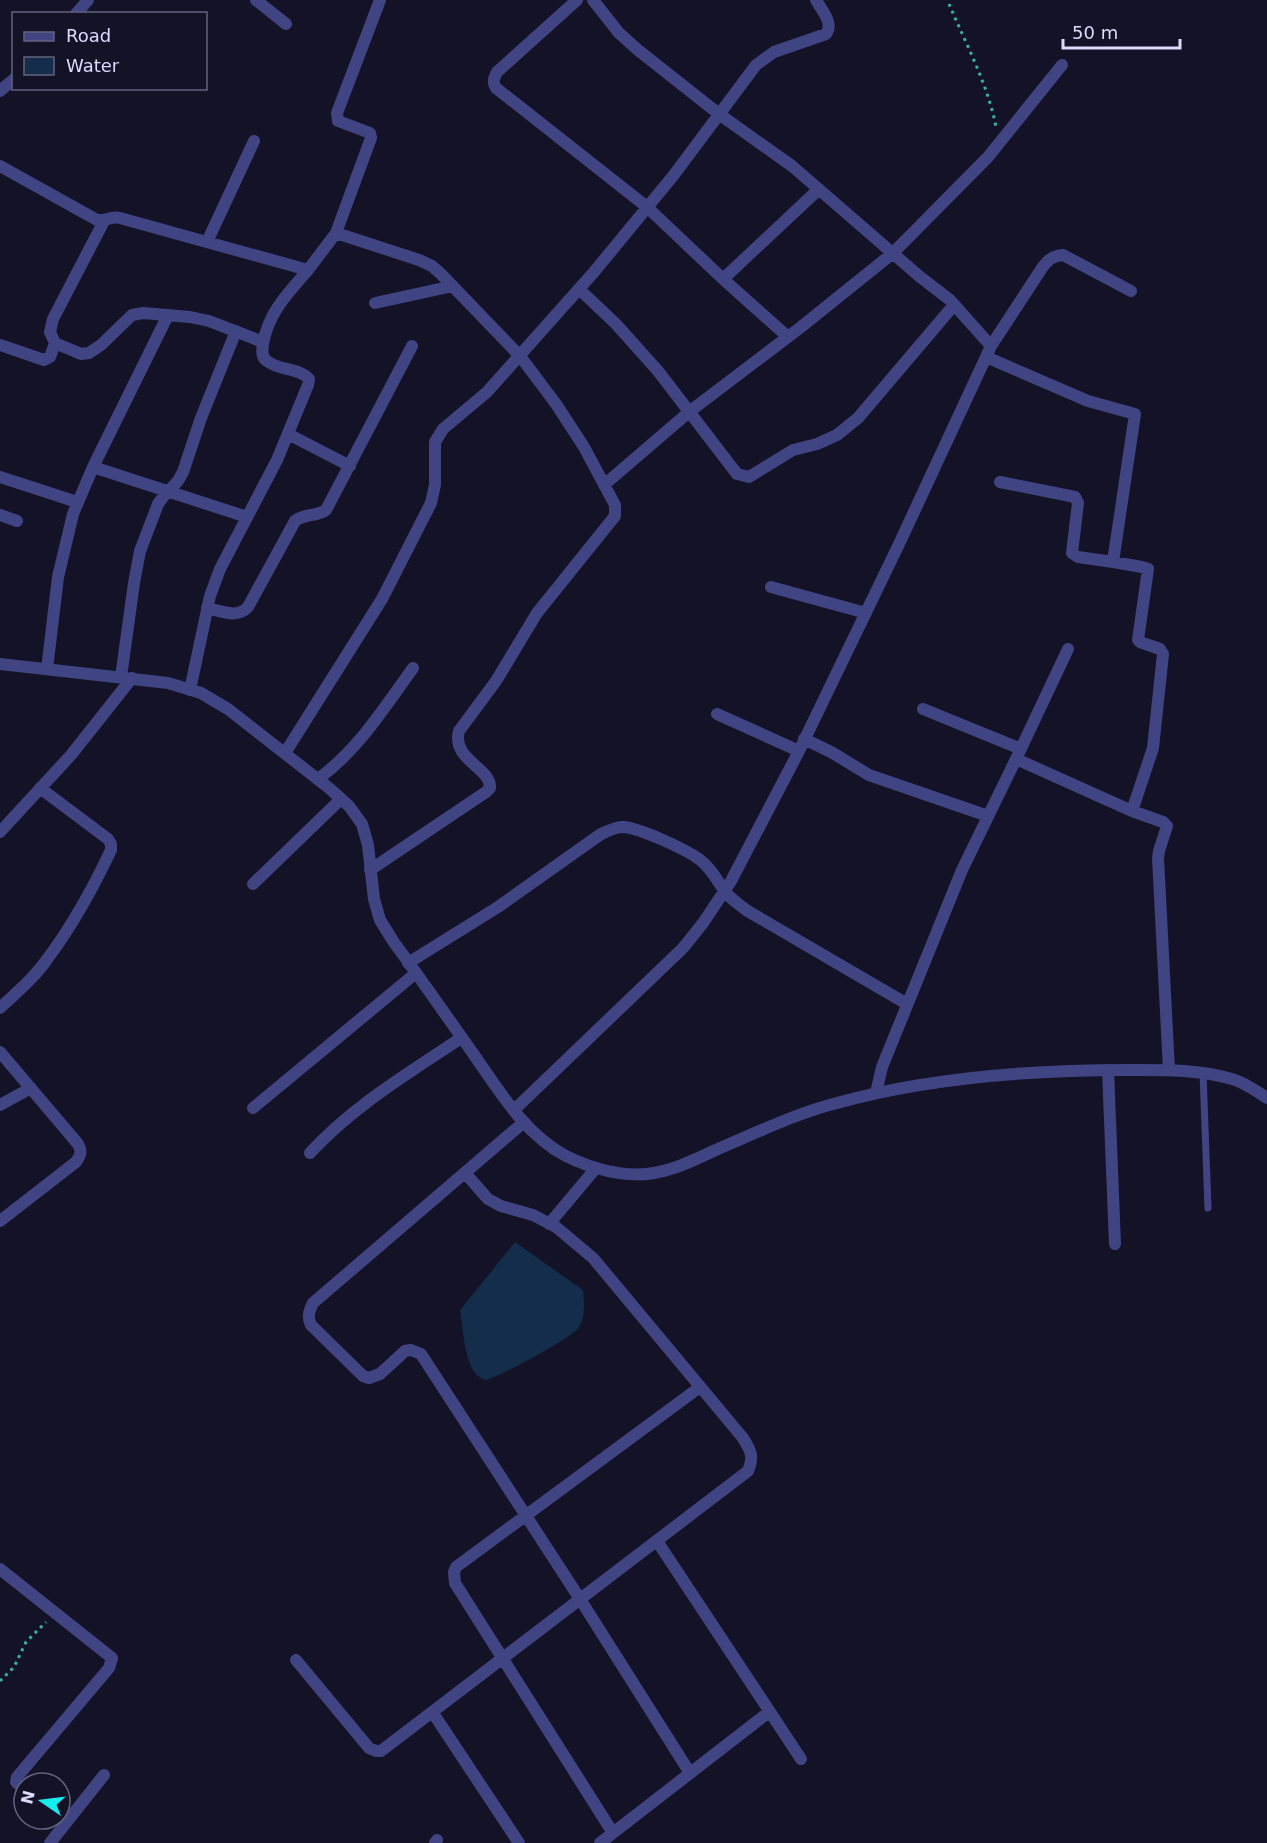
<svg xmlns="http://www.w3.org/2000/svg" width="1267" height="1843" viewBox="0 0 1267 1843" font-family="'DejaVu Sans',sans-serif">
<rect width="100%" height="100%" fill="#141227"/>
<path fill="#132d4a" d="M515,1242l68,48c1,12 3,26 -4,37 -7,11 -78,49 -93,53 -3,-1 -6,-2 -8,-4 -14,-12 -15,-49 -18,-66z"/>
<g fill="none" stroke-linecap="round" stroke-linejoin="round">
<path stroke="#39b29f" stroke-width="3" stroke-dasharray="3 4.5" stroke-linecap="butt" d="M949,4c17,40 39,81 47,123
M0,1681l14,-14 12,-25 20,-20"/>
<path stroke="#414483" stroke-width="7" d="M1203,1073l5,135"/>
<path stroke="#414483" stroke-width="12" d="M256,0l30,24
M577,0l-80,72c-3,6 -5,10 -1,16l151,119 76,72 65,58
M593,0l26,33 19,17 81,64 73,52 127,110 31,24 41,46 -5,11 102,44 47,13 -22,148 29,5 6,2 -10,71 2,2 20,7 3,5 -10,94 -21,63 31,11 4,4 -8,25 -1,7 11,212
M76,14l12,-14
M0,91l14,-12
M0,166l97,54c9,1 15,-4 23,-2l188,52 28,-37 83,27 13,6 9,8 79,82 36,48 28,43 31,58v11l-78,97 -41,68 -37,50c-8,29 33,37 31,57l-4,4 -116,78
M336,233l35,-95 -1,-5 -32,-12 -1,-8 43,-113
M207,242l47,-101
M723,279l96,-90
M579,289l37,35 42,47 79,103 12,3 44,-27 24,-6 20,-9 21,-17 96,-113
M375,303l78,-17
M55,343l-5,-11 3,-13 51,-98
M0,345l44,15 6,-3 5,-14 26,11 8,-1 12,-8 31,-30 11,-2 47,4 19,4 54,21
M991,346l51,-78c6,-8 10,-12 21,-13l68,36
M288,434l62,32
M93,467l154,50
M0,477l77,25
M1000,482l75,15 3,6 -6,50 6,4 35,5
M604,485l85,-73 112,-85 92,-74 95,-96 74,-92
M0,515l17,6
M771,587l95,26
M207,608c14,3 30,11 41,-1l47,-86c10,-8 21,-4 31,-11l86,-164
M47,669l11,-92 15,-63 20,-47 75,-152
M121,677l13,-94 6,-32 18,-47 5,-7 15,-16 5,-9 18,-54 35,-87
M190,690l20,-94 10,-27 57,-109 31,-75 1,-6c-11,-12 -30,-8 -42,-18 -6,-4 -5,-11 -4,-17 5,-31 25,-51 45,-74
M923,709l98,40
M717,714l82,37
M804,739l27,13 38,23 119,41
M285,753l97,-154 49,-96 4,-18v-43l8,-13 44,-37 107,-120 79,-96 83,-111 18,-13 52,-18c8,-11 -4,-23 -10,-34
M1016,759l52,-110
M318,779c40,-29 66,-71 95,-111
M0,832l71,-77 61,-77
M253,884l88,-85
M408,963l90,-56 103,-73c7,-3 13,-7 22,-7 17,1 62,22 76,32 12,9 18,21 26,33 6,7 14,12 21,18l161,94
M0,1008c17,-16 35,-31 48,-50 24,-32 46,-72 63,-108v-6l-3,-5 -68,-51
M0,1052l78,92c4,7 3,11 -2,18l-76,59
M1108,1070l7,174
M876,1093l6,-26 80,-197 54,-111 116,52
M0,1105l31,-17
M253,1108l163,-135
M514,1110l169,-162 20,-25 28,-42 68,-130 101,-209 86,-185
M524,1122l-211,181c-4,8 -6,14 -2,22l52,51 6,2 11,-4 25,-23 6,-1 10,4 159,245 110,174
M310,1153c43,-47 99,-80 151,-115
M549,1224l47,-56
M657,1541l144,218
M0,1569l112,89 -3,10 -92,109 -1,5 8,8
M296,1660l73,88 7,3h5l367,-280c6,-15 3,-20 -5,-33l-150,-180 -37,-31 -23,-12 -32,-9 -13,-7 -23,-26
M433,1713l86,130
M613,1833l-158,-250 -1,-11 2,-5 244,-180
M50,1843l54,-68
M435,1843l2,-3
M600,1843l169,-131"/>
<path stroke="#414483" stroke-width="12" d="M0,664l168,19 33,10 27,16 101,79 20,18 13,18 6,21 6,54 6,21 13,21c27,37 53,74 79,111 26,37 52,82 94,104 26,13 59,22 88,17 23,-4 44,-15 66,-25 38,-16 77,-35 117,-45 93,-26 193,-33 290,-33 35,0 70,-1 105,9 12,3 24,12 35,19"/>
</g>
<rect x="12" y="12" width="195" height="78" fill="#141227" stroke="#64627c" stroke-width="1.5"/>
<rect x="24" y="32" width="30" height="9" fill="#414483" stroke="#64627c" stroke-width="1.5"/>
<text x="66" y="42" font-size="18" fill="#dcdbfc">Road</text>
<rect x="24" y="57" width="30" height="18" fill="#132d4a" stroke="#64627c" stroke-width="1.5"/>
<text x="66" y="72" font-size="18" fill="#dcdbfc">Water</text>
<g transform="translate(42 1801) rotate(284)"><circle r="28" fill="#141227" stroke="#64627c" stroke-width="1.5"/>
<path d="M0-4.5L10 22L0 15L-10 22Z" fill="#15ecee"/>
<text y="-9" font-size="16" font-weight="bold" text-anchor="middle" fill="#dcdbfc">N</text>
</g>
<path d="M1063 39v9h117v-9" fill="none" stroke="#dcdbfc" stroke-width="3"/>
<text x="1072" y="39" font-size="18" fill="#dcdbfc" stroke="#141227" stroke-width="4.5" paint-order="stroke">50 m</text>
</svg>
